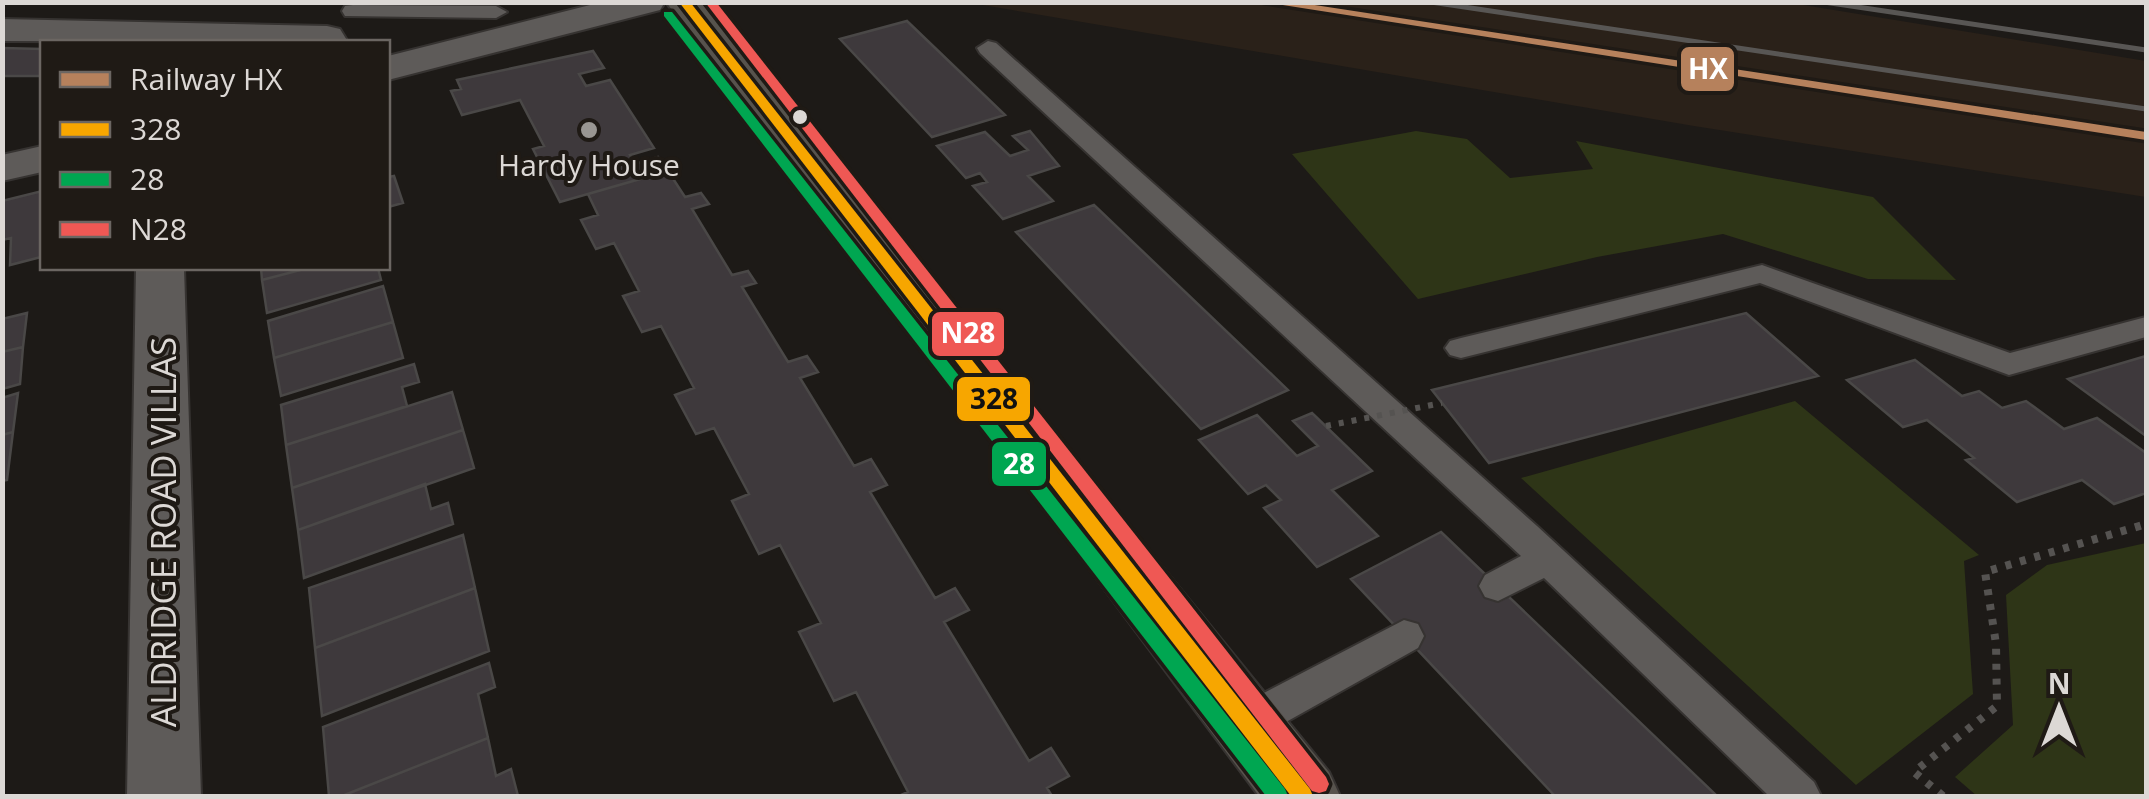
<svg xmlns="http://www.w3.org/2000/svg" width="2149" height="799" viewBox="0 0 2149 799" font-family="'Open Sans',sans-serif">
<rect width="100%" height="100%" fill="#1d1a17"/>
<path fill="#2a2119" d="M1785,2l361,59v136l-452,-71 -723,-123z"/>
<path fill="#2e3517" d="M1416,131l51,8 43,39 83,-9 -17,-28 297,56 83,83 -88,-1 -145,-45 -126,23 -179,42 -126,-145z
M1795,401l184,154 -15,6 9,133 -117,91 -335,-307z
M2146,543v253h-169l-22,-19 58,-52 -7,-130 41,-30z"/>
<path fill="#3e393c" stroke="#4a4847" stroke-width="2.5" d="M907,21l98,94 -73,22 -92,-98z
M2,48l40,1v27h-40z
M593,51l11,17 -25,6 7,12 24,-6 44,68 -24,7 5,9 23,-7 10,14 -108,31 -27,-53 11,-3 -24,-46 -58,15 -11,-24 10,-2 -4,-9z
M1030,131l29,35 -31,10 25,25 -50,18 -30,-33 14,-4 -7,-9 -14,5 -29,-32 48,-14 25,24 18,-6 -15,-14z
M668,171l17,26 16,-4 8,11 -17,5 40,66 16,-4 8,12 -14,4 46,75 19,-6 11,16 -18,6 54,88 17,-7 16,26 -17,7 65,106 20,-10 14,22 -25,12 85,139 22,-13 18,28 -22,12 5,8h-153l9,-4 -52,-100 -22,9 -35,-69 22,-9 -41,-78 -21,9 -27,-53 17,-7 -35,-66 -18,6 -21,-39 19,-7 -33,-62 -19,6 -19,-36 16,-5 -25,-48 -18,6 -15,-29 17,-5 -10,-21z
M394,176l9,27 -15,4v-30z
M42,191l-1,66 -31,8 1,-27 -9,2v-39z
M1094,205l194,185 -87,39 -185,-197z
M261,268h47l-46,12z
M308,268h70l3,12 -114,33 -5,-33z
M383,286l10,36 -119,36 -6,-37z
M27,313l-4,34 -21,5v-33z
M1746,313l72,63 -329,87 -57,-73z
M393,322l10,36 -122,38 -7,-38z
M23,347l-3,37 -18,5v-37z
M2146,356v80l-78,-57z
M1915,360l47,36 17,-5 23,17 24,-7 38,28 33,-11 49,35v40l-32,11 -32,-24 -65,22 -51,-42 8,-2 -47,-38 -24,7 -56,-47z
M414,364l5,18 -17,5 5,19 -121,39 -5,-40z
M452,392l11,38 -171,58 -6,-43z
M18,393l-5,39 -11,3v-37z
M1312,413l60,58 -40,19 46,46 -61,31 -53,-59 17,-8 -15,-15 -18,9 -49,-54 58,-25 40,41 21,-10 -25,-25z
M463,430l11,38 -176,62 -6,-42z
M13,432l-6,48 -5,1v-46z
M425,484l6,25 17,-6 5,21 -149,54 -6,-48z
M1441,532l276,264h-162l-204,-217z
M463,535l12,53 -160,60 -6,-60z
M475,588l14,63 -167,65 -7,-68z
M489,663l6,24 -17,7 10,44 -146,58h-13l-6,-69z
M488,738l8,38 15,-7 7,27h-176z"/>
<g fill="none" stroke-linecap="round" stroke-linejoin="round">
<g stroke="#363331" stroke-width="4">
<path id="service" d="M353,5l143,1 11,6 -11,6 -151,-2 -3,-5 3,-5z
M988,41l8,2 541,483 277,256 7,14h-52l-225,-218 -46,23 -13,-4 -6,-11 6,-11 36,-19 -541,-503 -3,-5z
M1762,265l248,88 136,-36v20l-137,38 -249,-92 -299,75 -11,-3 -5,-7 5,-7 11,-3z
M1404,620l14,4 6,12 -6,12 -157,88 -15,6 -15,-6 -6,-13 6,-13z"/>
</g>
<g stroke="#363331" stroke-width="4">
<path id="minor" d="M602,2h63l-5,8 -272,70v-24z
M2,19l325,7 13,3 8,13 -346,-1z
M42,146v26l-40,9v-26z
M136,268h48l17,528h-74z"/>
</g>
<g stroke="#363331" stroke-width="4">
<path id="primary" d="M666,2h37l626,770 11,24h-81z"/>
</g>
<path stroke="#555351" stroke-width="8" stroke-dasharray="6 9" stroke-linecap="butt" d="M1943,796l-29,-24 83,-66 -1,-62 -11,-72 161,-48"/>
<use href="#service" fill="#5e5b59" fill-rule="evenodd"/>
<use href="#minor" fill="#5e5b59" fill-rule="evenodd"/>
<use href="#primary" fill="#57534d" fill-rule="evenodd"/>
<path stroke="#585654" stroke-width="5" d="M1431,2l715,107
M1824,2l322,48"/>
<path stroke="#555351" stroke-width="6" stroke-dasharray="5 8" stroke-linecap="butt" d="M1326,426l116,-23"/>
<g stroke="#1f1a15" stroke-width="7">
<path id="bus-1" d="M679,2h11l620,787 3,7h-22z"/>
</g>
<g stroke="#1f1a15" stroke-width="7">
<path id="bus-2" d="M664,12h8l613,777 3,7h-22l-602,-780z"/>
</g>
<g stroke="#1f1a15" stroke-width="7">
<path id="bus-3" d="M705,2h11l610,775 3,7 -3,7 -7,2 -7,-2z"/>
</g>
<use href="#bus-1" fill="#f7a600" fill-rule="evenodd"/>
<use href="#bus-2" fill="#00a651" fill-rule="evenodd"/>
<use href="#bus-3" fill="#ef5854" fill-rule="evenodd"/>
<g stroke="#1f1a15" stroke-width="7">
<path id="rail-1" d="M1264,2h31l851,130v8z"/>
</g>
<use href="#rail-1" fill="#b6815c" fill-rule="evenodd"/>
</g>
<circle fill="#dcd8d5" stroke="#1f1a15" stroke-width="4" cx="800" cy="117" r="9"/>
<circle fill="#999692" stroke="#1f1a15" stroke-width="4" cx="589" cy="130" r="10"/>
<g text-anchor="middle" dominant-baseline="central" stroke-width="8" stroke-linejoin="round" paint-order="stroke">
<g font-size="30" fill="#dcd8d5" stroke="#1f1a15">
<text x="589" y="164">Hardy House</text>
</g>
<g font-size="35" fill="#dcd8d5" stroke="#1f1a15">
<text transform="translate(162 532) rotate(-90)">ALDRIDGE ROAD VILLAS</text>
</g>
</g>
<g stroke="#1f1a15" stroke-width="4">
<rect x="1679" y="45" width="57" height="48" rx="10" fill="#b6815c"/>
<rect x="930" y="310" width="76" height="48" rx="10" fill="#ef5854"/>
<rect x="955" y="375" width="77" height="48" rx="10" fill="#f7a600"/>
<rect x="990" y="440" width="58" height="48" rx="10" fill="#00a651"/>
</g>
<g font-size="28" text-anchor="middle" font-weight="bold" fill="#fff">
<text x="1708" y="79">HX</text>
<text x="968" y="343">N28</text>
<text x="1019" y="474">28</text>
</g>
<g font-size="28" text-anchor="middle" font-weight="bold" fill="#111">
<text x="994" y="409">328</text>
</g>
<rect width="2149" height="799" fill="none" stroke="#dcd8d5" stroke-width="10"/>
<rect x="40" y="40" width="350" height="230" fill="#1f1a15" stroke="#6b6662" stroke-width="2.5"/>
<rect x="60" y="72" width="50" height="15" fill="#b6815c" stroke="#6b6662" stroke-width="2.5"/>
<text x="130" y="90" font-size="30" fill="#dcd8d5">Railway HX</text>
<rect x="60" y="122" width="50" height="15" fill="#f7a600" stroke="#6b6662" stroke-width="2.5"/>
<text x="130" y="140" font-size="30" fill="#dcd8d5">328</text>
<rect x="60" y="172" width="50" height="15" fill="#00a651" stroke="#6b6662" stroke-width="2.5"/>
<text x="130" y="190" font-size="30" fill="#dcd8d5">28</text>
<rect x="60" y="222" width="50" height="15" fill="#ef5854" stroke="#6b6662" stroke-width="2.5"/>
<text x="130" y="240" font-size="30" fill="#dcd8d5">N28</text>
<g transform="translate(2059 709)" stroke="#1f1a15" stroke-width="8" paint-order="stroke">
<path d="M0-8L18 38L0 25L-18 38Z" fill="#dcd8d5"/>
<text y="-15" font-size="28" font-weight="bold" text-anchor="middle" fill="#dcd8d5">N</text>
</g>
</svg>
